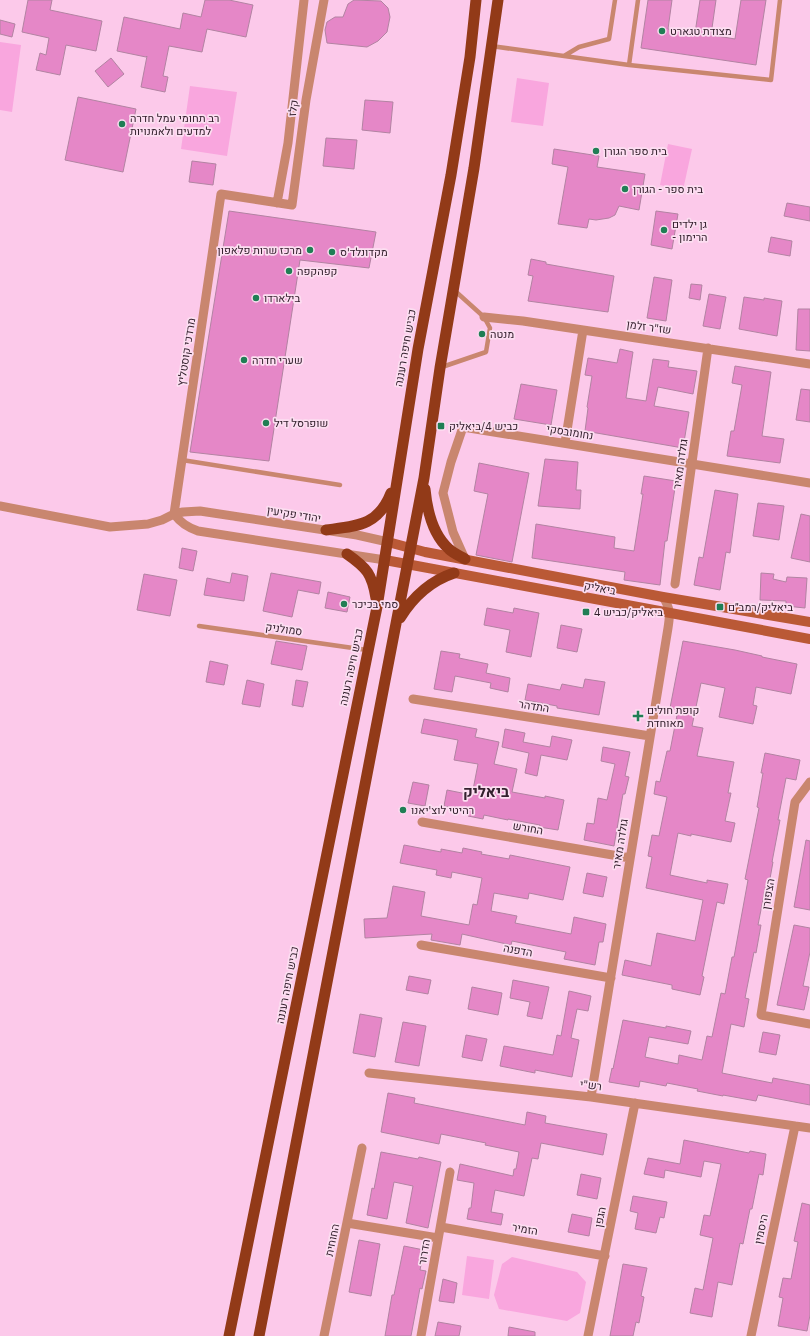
<svg xmlns="http://www.w3.org/2000/svg" width="810" height="1336" viewBox="0 0 810 1336" font-family="'IBM Plex Sans',Heebo,sans-serif">
<rect width="100%" height="100%" fill="#fcc9ea"/>
<path fill="#f9a6de" d="M0,42l21,3 -9,67 -12,-2z
M517,78l32,5 -6,43 -32,-4z
M190,86l47,6 -10,64 -46,-7z
M668,144l24,5 -9,41 -23,-5z
M467,1256l27,4 -5,39 -27,-4z
M512,1257l65,15 9,10 -6,31 -13,8 -68,-12 -5,-14 8,-31z"/>
<path fill="#e587c7" stroke="#b283a2" d="M28,0h24l-2,10 52,11 -6,30 -30,-6 -6,30 -24,-5 4,-17 6,2 3,-17 -27,-6z
M205,0h24l24,5 -7,32 -39,-8 -5,23 -33,-6 -6,30 5,1 -3,15 -24,-5 6,-31 -1,1 -29,-6 7,-34 56,12 3,-16 18,4z
M354,0l27,1 7,7 2,9 -3,15 -9,9 -11,6 -40,-4 -2,-13 2,-8 8,-5h8l5,-13z
M648,0h24l-4,29 27,4 5,-33h16l-5,35 24,4 6,-39h25l-10,65 -115,-17z
M0,20l15,4 -3,13 -12,-3z
M111,58l13,16 -16,13 -13,-16z
M78,97l58,12 -13,63 -58,-12z
M365,100l28,2 -3,31 -28,-3z
M326,138l31,2 -3,29 -31,-3z
M554,149l45,7 -2,11 48,7 -6,36 -20,-4 -4,9 -6,3 -13,2 -7,-1 -2,9 -29,-4 10,-57 -16,-3z
M192,161l24,3 -3,21 -24,-3z
M787,203l23,4v14l-26,-5z
M229,211l147,21 -7,36 -69,-8 -31,201 -79,-9z
M656,211l22,3 -6,35 -21,-4z
M771,237l21,4 -2,15 -22,-4z
M531,259l15,3v2l68,12 -6,36 -80,-11 5,-25 -5,-1z
M654,277l18,3 -6,41 -19,-3z
M691,284l11,1 -2,15 -11,-2z
M709,294l17,3 -6,32 -17,-3z
M744,297l20,3v-2l18,3 -5,35 -38,-7z
M798,309h12v42l-14,-1z
M620,349l13,3 -7,46 20,3 7,-42 16,2 -1,6 29,4 -4,23 -35,-7 -4,19 35,6 -6,36 -98,-17 3,-23 -1,-1 5,-31 -7,-1 3,-17 29,5z
M735,366l36,6 -9,64 22,3 -4,24 -53,-7 4,-25h3l8,-46 -10,-2z
M521,384l36,6 -6,35 -37,-6z
M801,389l9,1v32l-14,-2z
M545,459l33,3 -2,28h5l-1,19 -42,-3z
M479,463l50,10 -17,89 -36,-7 12,-61 -14,-3z
M644,476l32,5 -9,60h-2l-5,44 -36,-5 1,-8 -93,-14 4,-34 79,13 -1,11 20,3 9,-57h-2z
M715,490l23,4 -8,59 -4,-1 -6,38 -26,-5 5,-28 4,1z
M758,503l26,3 -5,34 -26,-4z
M801,514l9,2v46l-19,-4z
M182,548l15,3 -4,20 -14,-3z
M232,573l16,3 -4,25 -40,-6 3,-17 23,5z
M271,573l50,9 -2,12 -21,-4 -6,27 -29,-6z
M761,573l13,1 -1,5 13,3 1,-5 20,1 -2,30 -19,-2v-5l-26,-1z
M144,574l33,6 -7,36 -33,-6z
M328,592l22,5 -3,15 -22,-4z
M487,608l26,5 1,-5 25,5 -8,44 -25,-5 4,-22 -26,-5z
M561,625l21,4 -5,23 -20,-4z
M276,641l31,5 -5,24 -31,-6z
M683,641l52,9 27,6v1l35,7 -6,30 -35,-7 -3,18 4,1 -4,18 -34,-7 6,-29 -24,-5 -9,43 11,2 -6,28 37,6 -6,31h3l-6,28 10,2 -4,19 -40,-8v2l-13,-3 -8,42 37,8v-3l21,4 -4,20 -7,-2 -15,74 2,1 -4,18 -28,-6v-4l-50,-10 3,-15 26,6 6,-33 38,8 8,-41 -57,-12 6,-31 -4,-1 4,-21 7,1 8,-39 -13,-3 2,-13 4,1 7,-31h3l8,-41 -8,-2z
M441,651l19,3 -1,4 29,6 -2,9 24,5 -2,14 -18,-4 1,-5 -36,-7 -3,16 -18,-3z
M210,661l18,4 -4,20 -18,-3z
M585,679l20,3 -6,33 -42,-7v-2l-32,-6 3,-16 32,6 2,-6 21,4z
M247,680l17,4 -4,23 -18,-3z
M296,680l12,2 -5,25 -11,-2z
M424,719l53,10 -2,8 24,5 -5,22 23,5 -5,23 33,6v-2l19,4 -6,30 -19,-3 1,-2 -32,-6v1l-24,-5 -1,4 -15,-3 1,-5 -25,-5 3,-16 25,5 6,-31 -24,-4 4,-20 -37,-7z
M505,729l20,4 -2,9 27,5 2,-11 20,4 -5,20 -26,-5 -4,21 -12,-3 4,-20 -27,-6z
M603,747l27,5 -5,24 4,1 -4,17h-2l-9,52 -30,-6 3,-17 7,1 4,-26 9,2 8,-36 -14,-3z
M765,753l35,7 -4,20 -10,-2 -8,42h2l-8,42h1l-4,22h-3l-8,41h3l-5,28 -2,-1 -9,46 4,1 -5,28 -13,-3 -9,49 50,10 1,-5 37,7v20l-52,-10 -2,6 -33,-6v1l-26,-5 1,-2 -31,-6 -1,3 -26,-5 -1,6 -30,-5 3,-14 1,1 10,-49 43,8v-2l25,5 -3,13 -39,-7 -4,20 33,7 1,-9 23,5 5,-24 5,1 9,-44 4,1 7,-37h2l14,-77 -3,-1 14,-71 -2,-1 6,-34h-2z
M413,782l16,3 -4,21 -17,-3z
M806,840l4,1v69l-16,-3z
M404,845l37,7v-3l21,4 1,-5 19,4 -1,2 28,5 1,-4 60,12 -7,33 -34,-7 -1,6 -34,-6 -3,18 26,5 -2,7 56,11 3,-17 32,7 -3,18h-4l-4,23 -31,-6 2,-7 -54,-11 -1,4 -49,-11 -2,11 -29,-5 1,-6 -67,4 -1,-19 23,-1 6,-32 32,6 -4,24 48,9 4,-21 4,1 5,-27 -30,-6 -1,6 -15,-3 1,-5 -37,-7z
M587,873l20,4 -4,20 -20,-4z
M794,925l16,3v24l-7,34 6,1 -5,23 -27,-5z
M409,976l22,4 -3,14 -22,-4z
M513,980l36,7 -7,32 -15,-3 3,-14 -20,-4z
M472,987l30,6 -4,22 -30,-6z
M569,991l22,5 -3,15 -11,-2 -6,29 8,2 -7,37 -37,-7v3l-35,-7 4,-20 49,9 4,-20 4,1z
M360,1014l22,4 -7,39 -22,-4z
M403,1022l23,4 -7,40 -24,-4z
M763,1032l17,3 -4,20 -17,-3z
M466,1035l21,4 -5,22 -20,-4z
M388,1093l27,5 -1,5 111,22 2,-13 19,4 -1,7 62,11 -4,21 -62,-12 -3,16 -6,-1 -8,38 -29,-6 -4,22 12,2 -2,11 -34,-6 2,-11h2l3,-25 -17,-3 3,-16 53,12 1,-7h2l3,-17 -34,-7 1,-2 -45,-9 -2,10 -58,-12z
M684,1140l65,13 1,-2 16,3 -3,21 -4,-1 -7,35h-2l-7,35 -3,-1 -8,42 -14,-3 -6,35 -22,-4 5,-25 8,2 10,-52 -13,-3 4,-20 6,1 11,-52 -17,-3 -3,16 -36,-7 -1,8 -20,-4 4,-16 32,6z
M381,1152l37,7 1,-2 22,5 -13,66 -22,-5 7,-37 -19,-4 -7,37 -20,-4 5,-27 2,1z
M581,1174l20,4 -4,21 -20,-4z
M633,1196l34,6 -3,16 -4,-1 -4,16 -21,-4 3,-16 -8,-2z
M802,1203l8,2v110l-3,16 -29,-5 5,-28 -4,-1 4,-19 8,1 7,-37 -4,-1z
M572,1214l20,4 -3,18 -21,-4z
M359,1240l21,4 -9,52 -22,-4z
M404,1246l20,4 -4,20 6,1 -4,18 -2,-1 -9,48h-26l7,-41h2z
M623,1264l24,4 -6,28 3,1 -5,26 -3,-1 -3,14h-23z
M443,1279l14,4 -3,20 -15,-2z
M438,1322l23,4 -2,10h-24z
M509,1327l26,5v4h-27z"/>
<g fill="none" stroke-linecap="round" stroke-linejoin="round">
<path stroke="#c9866f" stroke-width="4.5" d="M491,46l138,19 142,15 9,-80
M564,56l15,-9 30,-8 6,-39
M629,65l9,-65
M442,367l44,-15 4,-24 -6,-11 -30,-27
M182,460l158,25
M199,626l168,24"/>
<path stroke="#c9866f" stroke-width="9" d="M277,203l11,-60 16,-143
M484,317l39,4 287,43
M565,443l18,-113
M0,506l110,21 38,-3 14,-4 12,-6 9,-2 17,-1 157,24 31,7
M174,514l47,-320 71,11 14,-105 18,-100
M174,514c7,9 13,13 24,17l187,29
M465,559l-12,-27 -10,-39 8,-31 12,-35 347,56
M675,584l33,-236
M413,699l237,37
M810,782l-15,20 -34,213 49,9
M422,822l208,36
M421,945l190,33
M369,1073l222,24 219,31
M591,1097l77,-469c2,-13 3,-19 -5,-31
M347,1223l91,15
M441,1227l164,29
M324,1336l38,-188
M421,1336l29,-164
M588,1336l47,-233
M751,1336l44,-210"/>
<path stroke="#ba5936" stroke-width="10" d="M388,542l37,10 238,45 147,25
M385,560l425,79"/>
<path stroke="#923a18" stroke-width="11" d="M425,489c2,21 7,45 24,60 4,4 11,7 16,10
M326,530c31,-4 52,-4 65,-37
M347,554c20,14 25,20 29,44
M400,618c13,-21 30,-37 54,-45
M229,1336l148,-729 41,-258 33,-174 19,-118 6,-57
M259,1336l165,-858 16,-110 34,-200 24,-168"/>
</g>
<g fill="#207e55" stroke="#fcdef1" stroke-width="1.5">
<circle cx="662" cy="31" r="4"/>
<circle cx="122" cy="124" r="4"/>
<circle cx="596" cy="151" r="4"/>
<circle cx="625" cy="189" r="4"/>
<circle cx="664" cy="230" r="4"/>
<circle cx="310" cy="250" r="4"/>
<circle cx="332" cy="252" r="4"/>
<circle cx="289" cy="271" r="4"/>
<circle cx="256" cy="298" r="4"/>
<circle cx="482" cy="334" r="4"/>
<circle cx="244" cy="360" r="4"/>
<circle cx="266" cy="423" r="4"/>
<rect x="437" y="422" width="8" height="8" rx="2"/>
<circle cx="344" cy="604" r="4"/>
<rect x="716" y="603" width="8" height="8" rx="2"/>
<rect x="582" y="608" width="8" height="8" rx="2"/>
<path d="M636 710h4v4h4v4h-4v4h-4v-4h-4v-4h4z"/>
<circle cx="403" cy="810" r="4"/>
</g>
<g text-anchor="middle" dominant-baseline="central" stroke-width="3.5" stroke-linejoin="round" paint-order="stroke">
<g font-size="11" fill="#34212e" stroke="#fcdef1" text-anchor="start">
<text x="670" y="31">מצודת טגארט</text>
<text x="130" y="118">רב תחומי עמל חדרה<tspan x="130" dy="13">למדעים ולאמנויות</tspan></text>
<text x="604" y="151">בית ספר הגורן</text>
<text x="633" y="189">בית ספר - הגורן</text>
<text x="672" y="224">גן ילדים<tspan x="672" dy="13">- הרימון</tspan></text>
<text x="302" y="250" text-anchor="end">מרכז שרות פלאפון</text>
<text x="340" y="252">מקדונלד'ס</text>
<text x="297" y="271">קפהקפה</text>
<text x="264" y="298">בילארדו</text>
<text x="490" y="334">מנטה</text>
<text x="252" y="360">שערי חדרה</text>
<text x="274" y="423">שופרסל דיל</text>
<text x="449" y="426">כביש 4/ביאליק</text>
<text x="352" y="604">סמי בכיכר</text>
<text x="728" y="607">ביאליק/רמב״ם</text>
<text x="594" y="612">ביאליק/כביש 4</text>
<text x="647" y="710">קופת חולים<tspan x="647" dy="13">מאוחדת</tspan></text>
<text x="411" y="810">רהיטי לוצ'יאנו</text>
</g>
<g font-size="11" fill="#34212e" stroke="#fcdef1">
<text transform="translate(293 108) rotate(-82)">קלז</text>
<text transform="translate(649 327) rotate(8)">שז"ר זלמן</text>
<text transform="translate(405 348) rotate(-80)">כביש חיפה רעננה</text>
<text transform="translate(186 352) rotate(-81)">מרדכי קוסטליץ</text>
<text transform="translate(570 432) rotate(9)">נחומובסקי</text>
<text transform="translate(680 464) rotate(-82)">גולדה מאיר</text>
<text transform="translate(294 514) rotate(9)">יהודי פקיעין</text>
<text transform="translate(600 588) rotate(11)">ביאליק</text>
<text transform="translate(284 629) rotate(8)">סמולניק</text>
<text transform="translate(351 667) rotate(-78)">כביש חיפה רעננה</text>
<text transform="translate(534 706) rotate(9)">התדהר</text>
<text transform="translate(528 828) rotate(10)">החורש</text>
<text transform="translate(620 844) rotate(-81)">גולדה מאיר</text>
<text transform="translate(768 894) rotate(-81)">הצפורן</text>
<text transform="translate(518 950) rotate(10)">הדפנה</text>
<text transform="translate(287 985) rotate(-79)">כביש חיפה רעננה</text>
<text transform="translate(591 1085) rotate(7)">רש"י</text>
<text transform="translate(600 1217) rotate(-79)">הגפן</text>
<text transform="translate(525 1229) rotate(10)">הזמיר</text>
<text transform="translate(761 1229) rotate(-78)">היסמין</text>
<text transform="translate(332 1240) rotate(-78)">החוחית</text>
<text transform="translate(424 1252) rotate(-80)">הדרור</text>
</g>
<g font-size="15" font-weight="bold" fill="#34212e" stroke="#fcdef1">
<text x="486" y="791">ביאליק</text>
</g>
</g>
</svg>
